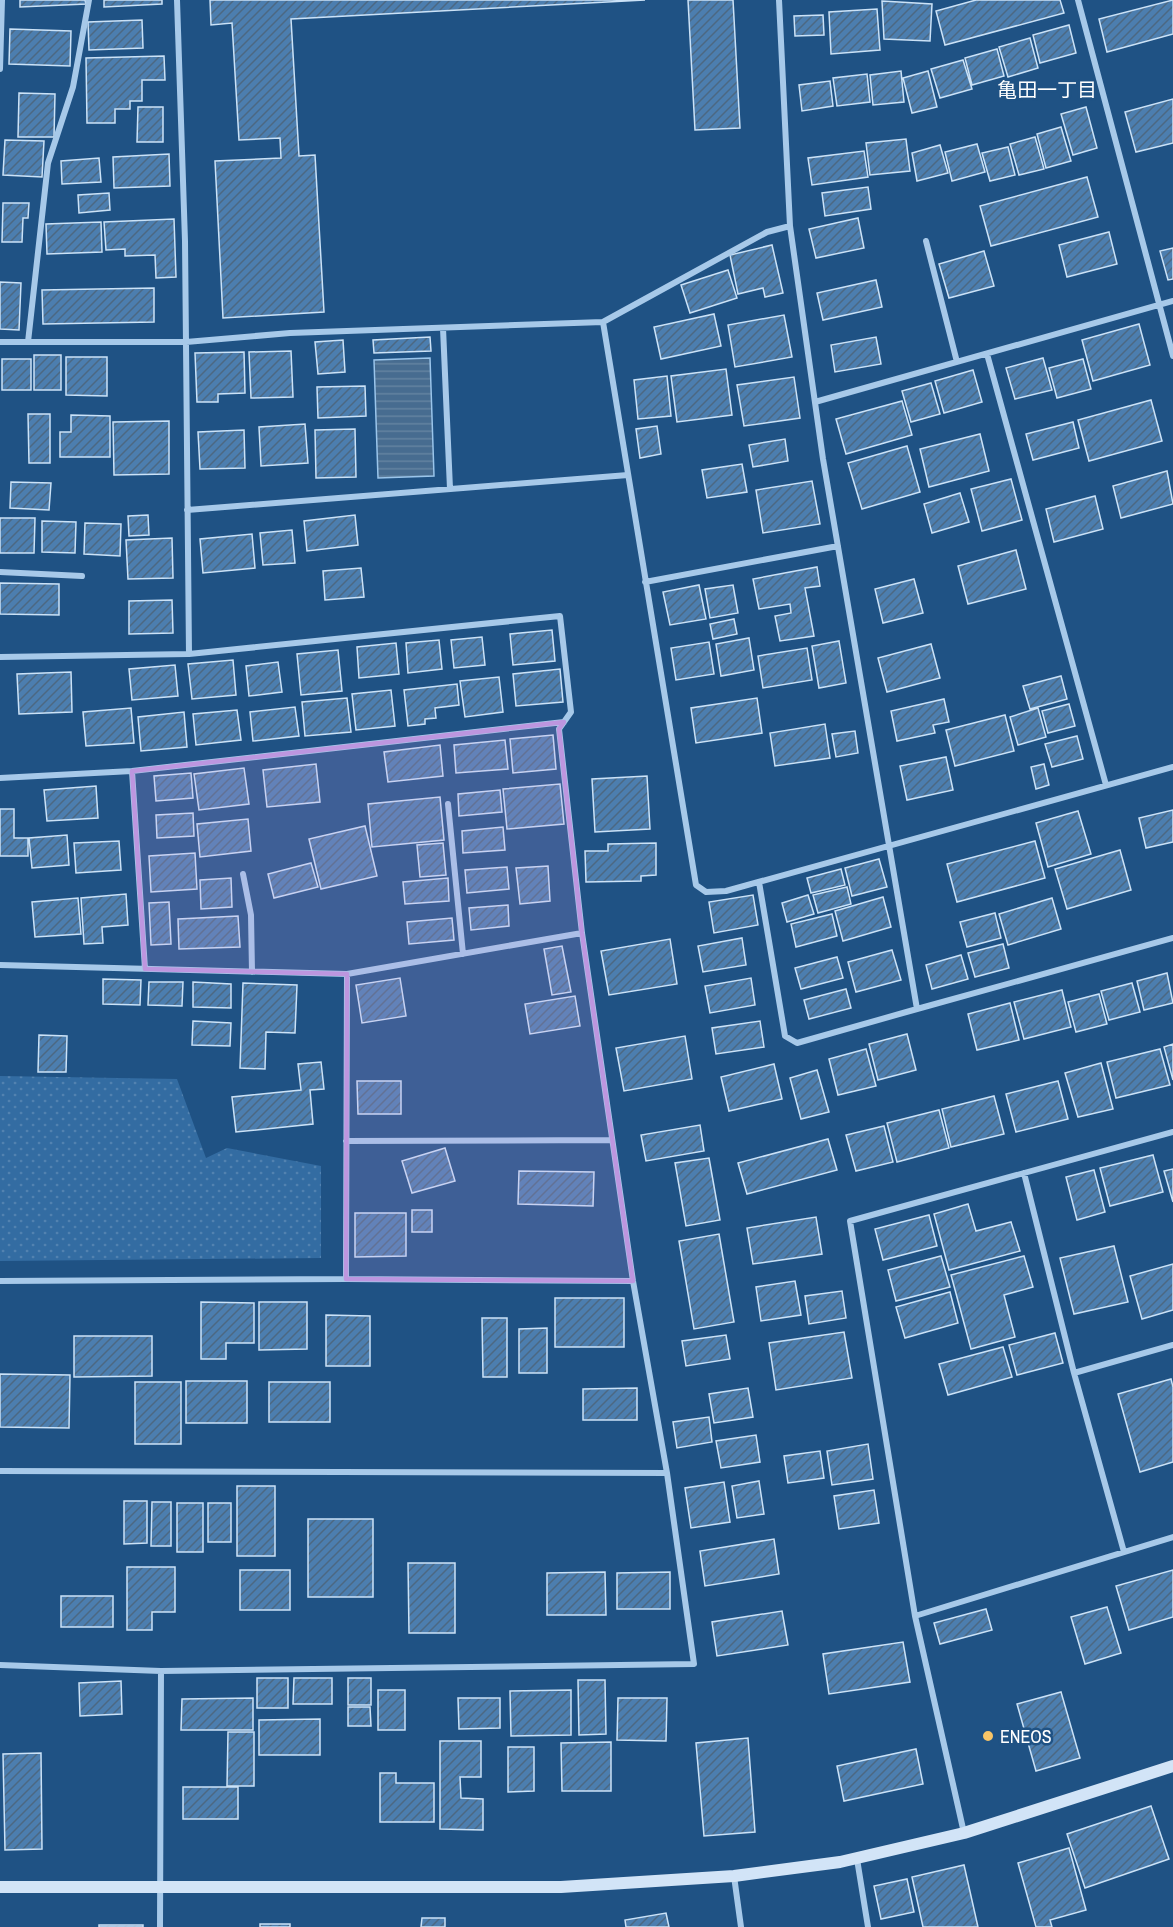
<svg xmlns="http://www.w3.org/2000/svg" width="1173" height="1927" viewBox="0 0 1173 1927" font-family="'Archivo Narrow','Noto Sans JP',sans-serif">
<defs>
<pattern id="grass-dots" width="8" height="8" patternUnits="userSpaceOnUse" patternTransform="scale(1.5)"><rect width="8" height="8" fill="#336ca2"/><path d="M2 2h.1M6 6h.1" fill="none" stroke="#5282b0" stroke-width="1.8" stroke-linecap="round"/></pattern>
<pattern id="water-rules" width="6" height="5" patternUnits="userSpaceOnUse" patternTransform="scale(1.5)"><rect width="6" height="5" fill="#476c90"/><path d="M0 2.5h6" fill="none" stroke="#6382a1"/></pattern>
<pattern id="building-hatch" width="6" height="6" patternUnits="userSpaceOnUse" patternTransform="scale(1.5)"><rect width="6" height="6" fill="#4c7eaf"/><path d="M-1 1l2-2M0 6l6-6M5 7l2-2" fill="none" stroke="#4c6882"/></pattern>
</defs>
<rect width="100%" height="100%" fill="#1f5284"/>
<path fill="url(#grass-dots)" d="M0,1076l177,3 29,79 21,-10 94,18v92l-321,3z"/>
<path fill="url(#water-rules)" stroke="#9ac5eb" stroke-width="1.5" d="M430,358l4,118 -56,2 -4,-118z"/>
<path fill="url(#building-hatch)" stroke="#cbe2f7" stroke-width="1.5" d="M20,0h65l1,4 -66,3z
M104,0h58v4l-58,3z
M210,0h435l-354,19 8,137 16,-1 9,157 -101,6 -8,-157 66,-3 -1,-20 -41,2 -7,-117 -21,2z
M688,0h45l7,128 -45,2z
M976,0h84l4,13 -119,32 -9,-34z
M1173,0v34l-66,18 -8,-33z
M882,1l50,3 -2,37 -46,-2z
M877,9l3,41 -49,4 -2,-42z
M823,15l1,20 -29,1 -1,-20z
M142,20l1,28 -54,2 -1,-28z
M1069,25l7,28 -36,10 -7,-28z
M10,29l61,2 -1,35 -61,-2z
M1030,38l8,30 -30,9 -9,-30z
M997,49l7,27 -32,9 -7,-27z
M164,56l1,24h-23v21h-12v8h-15v14h-28l-1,-65z
M963,60l9,29 -32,9 -9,-29z
M901,71l3,31 -31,3 -3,-30z
M928,71l9,36 -25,6 -9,-35z
M867,74l3,28 -33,4 -4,-28z
M830,81l3,25 -31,5 -3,-26z
M19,93l36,1 -1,43h-36z
M1173,99v44l-37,9 -11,-40z
M138,107h25v35h-26z
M1086,107l11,41 -24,7 -12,-41z
M1061,127l10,34 -25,7 -9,-34z
M1035,137l9,32 -25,6 -9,-31z
M906,139l4,32 -40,4 -4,-32z
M5,140l39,1 -2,36 -39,-2z
M977,144l8,28 -33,9 -7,-29z
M940,145l8,28 -31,8 -5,-28z
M1008,147l7,28 -25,6 -8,-28z
M864,151l4,26 -56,8 -4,-27z
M169,154l1,32 -56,2 -1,-31z
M99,158l2,24 -39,2 -1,-23z
M1087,177l11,40 -107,29 -11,-40z
M868,187l3,22 -46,7 -3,-23z
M109,193l1,17 -31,3 -1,-18z
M3,203h26l-1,15h-5l-1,24h-20z
M858,218l6,30 -48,10 -7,-29z
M174,219l2,58 -20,1 -1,-23 -30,1v-7l-19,1 -2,-28z
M101,222l1,30 -55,2 -1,-30z
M1109,232l8,32 -50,13 -8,-32z
M772,245l11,48 -18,4 -2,-9 -25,6 -8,-39z
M1173,248v31l-5,1 -8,-29z
M984,251l10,35 -45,12 -10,-34z
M728,270l9,28 -47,15 -9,-28z
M876,280l6,27 -59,13 -6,-27z
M0,282l21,1 -2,47 -19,-1z
M154,288v34l-111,2 -1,-34z
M714,314l7,32 -60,13 -7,-32z
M784,315l8,42 -57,10 -7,-42z
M1139,324l11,41 -57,16 -11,-41z
M430,337l1,14 -57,2 -1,-13z
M876,337l5,27 -46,8 -4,-27z
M343,340l2,32 -27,2 -3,-32z
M291,351l2,46 -42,1 -2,-46z
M244,352l1,41 -27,1v8h-21l-2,-49z
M34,355h27v35h-27z
M66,357h41v39l-41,-1z
M1043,358l9,32 -37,9 -9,-31z
M2,359h29v31h-29z
M1083,359l8,30 -34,9 -8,-30z
M726,369l6,46 -55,7 -6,-46z
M973,370l9,32 -38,11 -9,-32z
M667,376l4,40 -33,3 -4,-39z
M794,377l6,41 -56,8 -7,-41z
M931,383l9,31 -29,8 -9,-31z
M365,386l1,30 -48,2 -1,-31z
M1151,400l11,41 -73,20 -11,-41z
M902,401l10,34 -66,19 -10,-35z
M28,414h22v49h-21z
M71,415l39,1v41h-50v-25h11z
M169,421v53l-55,1 -1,-53z
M1073,422l6,26 -46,12 -7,-26z
M305,424l3,39 -47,3 -2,-39z
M657,426l4,28 -21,4 -4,-29z
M355,429l1,48 -40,1 -1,-48z
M244,430l1,38 -45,1 -2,-37z
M980,434l9,37 -60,16 -9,-38z
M785,439l3,22 -35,6 -4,-22z
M907,446l13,46 -58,17 -14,-46z
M742,464l5,28 -40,6 -5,-28z
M1167,471l6,33 -52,14 -8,-32z
M1011,479l11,41 -40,11 -11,-42z
M812,481l8,43 -57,9 -7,-43z
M11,482l40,1 -2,27 -39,-2z
M960,493l9,29 -37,11 -8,-29z
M1095,496l8,33 -49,13 -8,-33z
M148,515l1,20 -20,1 -1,-20z
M355,515l3,30 -51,6 -3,-30z
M0,518h35l-1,35h-34z
M42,521l34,1 -1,31 -33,-1z
M85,523l36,1 -1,32 -36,-2z
M292,530l3,33 -32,2 -3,-32z
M252,534l3,34 -52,5 -3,-34z
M172,538l1,40 -45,1 -2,-39z
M1016,550l10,39 -58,15 -10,-38z
M817,567l3,19 -15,2 9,48 -34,5 -5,-25 16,-3 -1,-9 -31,5 -6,-30z
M361,568l3,29 -39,3 -2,-29z
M914,579l9,34 -40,10 -8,-34z
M0,583l59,1v31l-59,-1z
M699,585l7,34 -36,6 -7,-33z
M733,585l5,28 -28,5 -5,-29z
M172,600l1,33 -44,1v-33z
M734,619l3,15 -24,5 -3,-15z
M552,630l3,31 -42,4 -3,-31z
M482,637l3,28 -31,3 -3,-28z
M749,638l5,32 -33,6 -5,-32z
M439,640l3,29 -34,4 -2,-30z
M839,641l7,42 -27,5 -7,-42z
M709,642l5,32 -38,6 -5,-32z
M396,643l3,31 -40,4 -2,-31z
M931,644l9,34 -53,14 -9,-34z
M807,648l5,32 -49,8 -5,-32z
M338,650l4,41 -41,4 -4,-41z
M233,660l3,35 -44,4 -4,-35z
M278,662l4,30 -33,4 -3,-30z
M175,665l3,31 -46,4 -3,-31z
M560,669l3,33 -47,4 -3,-32z
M71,672l1,40 -53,2 -2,-40z
M1061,676l6,23 -37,10 -7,-23z
M499,677l4,35 -38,5 -5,-36z
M457,684l2,21 -24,3 1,10 -11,1v5l-17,2 -4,-36z
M391,690l4,36 -39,4 -4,-36z
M347,698l4,34 -46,4 -3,-34z
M757,698l5,35 -66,10 -5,-35z
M944,699l5,23 -16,3 2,8 -38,8 -6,-30z
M1069,704l6,22 -27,7 -6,-22z
M295,707l4,29 -46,5 -3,-29z
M131,708l3,35 -48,3 -3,-34z
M1038,708l8,29 -28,8 -8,-28z
M237,710l4,30 -45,5 -3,-31z
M184,712l3,35 -46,4 -3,-34z
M1005,715l9,36 -59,15 -9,-36z
M825,724l5,34 -55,8 -5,-33z
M855,731l3,22 -22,4 -4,-23z
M553,735l3,34 -43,4 -3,-34z
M1077,736l6,23 -31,8 -7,-23z
M505,740l3,29 -52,4 -2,-28z
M440,745l3,31 -55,6 -4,-30z
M946,757l7,33 -46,10 -7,-34z
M316,764l4,38 -53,5 -4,-37z
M1044,764l5,21 -13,4 -5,-22z
M244,768l5,36 -50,6 -5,-36z
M191,773l2,25 -37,3 -2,-25z
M647,776l3,53 -55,3 -3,-53z
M560,784l4,40 -57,5 -4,-40z
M96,786l2,32 -51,3 -3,-31z
M500,790l2,22 -43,4 -1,-22z
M440,797l4,43 -72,7 -4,-43z
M0,809h14v29h14v18h-28z
M1173,810v32l-27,6 -7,-30z
M1078,811l13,43 -43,13 -12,-44z
M193,813l1,23 -37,2 -1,-23z
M248,819l3,32 -51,6 -3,-33z
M365,826l12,50 -56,13 -12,-50z
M503,827l2,23 -42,3 -1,-22z
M67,835l2,30 -37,3 -3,-30z
M119,841l2,29 -45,3 -2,-30z
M1035,841l10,37 -88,24 -10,-38z
M443,843l3,32 -26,2 -3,-32z
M656,843v32l-15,1v5l-55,1 -1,-31h23v-7z
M1120,850l11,40 -64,19 -12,-40z
M195,853l2,36 -46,3 -2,-36z
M879,859l8,28 -35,9 -7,-28z
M311,863l7,24 -44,11 -6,-24z
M548,866l2,35 -30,3 -4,-36z
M507,867l2,22 -42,4 -2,-23z
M841,869l4,16 -34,8 -4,-15z
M231,878l1,29 -31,2 -1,-29z
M448,878l1,23 -44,3 -2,-22z
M847,887l4,17 -33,9 -5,-18z
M126,894l2,31 -26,2 1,16 -19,1 -3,-46z
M753,895l5,30 -44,8 -5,-31z
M808,895l6,19 -27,8 -5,-19z
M883,897l8,30 -48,14 -8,-30z
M78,898l3,36 -46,3 -3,-35z
M1052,898l9,31 -53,16 -9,-31z
M169,902l2,42 -20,1 -2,-42z
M508,905l1,21 -38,4 -2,-22z
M995,913l6,25 -34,9 -7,-25z
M832,914l5,22 -41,11 -5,-23z
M238,916l2,31 -61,2 -1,-30z
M452,918l2,22 -45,4 -2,-22z
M742,938l4,27 -43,7 -5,-26z
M670,939l7,45 -68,11 -8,-44z
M1003,944l6,24 -34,9 -7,-24z
M562,946l9,46 -19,3 -8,-46z
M892,950l9,30 -45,12 -8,-30z
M961,955l7,24 -36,10 -6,-24z
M837,957l6,21 -42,11 -6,-21z
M1167,973l6,30 -29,7 -7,-29z
M400,978l6,38 -44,7 -6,-38z
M751,978l4,27 -45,8 -5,-27z
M103,979l38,1 -1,25 -37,-1z
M149,982h34l-1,24 -34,-1z
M193,982l38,2v24l-38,-1z
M243,983l54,2 -2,48 -29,-1 -1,37 -25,-1z
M1132,983l8,29 -31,8 -8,-29z
M846,989l5,19 -42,11 -5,-19z
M1062,990l9,37 -47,12 -10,-37z
M1099,994l8,30 -31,8 -8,-30z
M575,996l5,30 -50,8 -5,-30z
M1010,1003l9,37 -42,10 -9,-36z
M193,1021l38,2 -1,23 -38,-1z
M760,1021l4,26 -48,7 -4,-26z
M907,1034l9,36 -38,10 -9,-36z
M39,1035l28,1 -1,36h-28z
M685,1036l7,43 -68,12 -8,-43z
M1173,1044v36l-9,-33z
M866,1049l10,37 -38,9 -9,-36z
M1160,1049l10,36 -54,13 -9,-36z
M321,1062l3,27 -14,1 3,34 -77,8 -4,-35 69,-7 -3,-26z
M1101,1063l12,46 -35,8 -13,-44z
M774,1064l8,35 -53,12 -8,-34z
M817,1070l12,42 -28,7 -11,-41z
M357,1081h44v33h-43z
M1058,1081l10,38 -52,13 -10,-38z
M994,1096l10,38 -53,13 -9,-38z
M939,1110l10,38 -52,14 -10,-39z
M700,1125l4,26 -58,10 -5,-26z
M884,1126l9,36 -37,9 -10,-36z
M828,1139l9,31 -90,24 -9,-31z
M445,1148l10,33 -43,12 -10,-32z
M1153,1155l10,37 -53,14 -10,-38z
M709,1158l11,62 -34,6 -11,-63z
M1173,1169v33l-9,-31z
M1094,1170l11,42 -28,8 -11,-43z
M519,1171l75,1 -1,34 -75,-2z
M968,1204l8,27 35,-9 9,29 -71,19 -15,-56z
M412,1210h20v22h-20z
M355,1213h51v43l-51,1z
M929,1215l8,31 -54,14 -8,-31z
M816,1217l6,37 -69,10 -6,-36z
M719,1234l15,88 -40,7 -15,-88z
M1114,1246l14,56 -54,12 -14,-56z
M941,1256l9,31 -54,14 -8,-31z
M1024,1256l9,31 -29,8 11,42 -44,12 -20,-74z
M1173,1264v46l-31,9 -12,-43z
M795,1281l6,34 -40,6 -5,-34z
M842,1291l4,27 -37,6 -4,-28z
M950,1292l8,31 -53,15 -9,-31z
M555,1298h69v49h-69z
M201,1302l53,1v40h-28v16h-25z
M259,1302h48v47l-48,1z
M326,1315l44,1v50h-44z
M482,1318h25v59h-24z
M547,1328v45h-28v-44z
M844,1332l8,46 -76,12 -7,-47z
M1055,1333l8,30 -46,12 -8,-30z
M726,1335l4,24 -44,7 -4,-25z
M74,1336h78v40l-78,1z
M1003,1347l9,30 -64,18 -9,-31z
M0,1374l70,1 -1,53 -69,-1z
M1171,1379l2,8v75l-33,10 -22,-78z
M186,1381h61v42h-61z
M135,1382h46v62h-46z
M269,1382h61v40h-61z
M637,1388v32h-54v-31z
M748,1388l5,29 -39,6 -5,-29z
M709,1417l3,25 -35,6 -4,-26z
M756,1435l4,27 -39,6 -5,-27z
M868,1444l5,35 -41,6 -5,-34z
M820,1451l4,27 -36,5 -4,-27z
M759,1481l5,33 -27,4 -5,-32z
M724,1482l6,40 -39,6 -6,-40z
M237,1486h38v70h-38z
M874,1490l5,33 -40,6 -5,-33z
M124,1501h23v42l-23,1z
M152,1502h19v44h-20z
M177,1503h26v49h-26z
M208,1503h23v39h-23z
M308,1519h65v78h-65z
M774,1539l5,35 -74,12 -5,-35z
M408,1563h47v70h-46z
M127,1567h48v45h-23v18h-25z
M240,1570h50v40h-50z
M1173,1570v47l-44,13 -13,-44z
M605,1572l1,43h-59v-42z
M670,1572v37h-53v-36z
M61,1596h52v31h-52z
M1107,1607l14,46 -36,11 -14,-47z
M986,1609l6,21 -52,14 -6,-21z
M782,1611l6,34 -71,11 -5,-34z
M903,1642l7,40 -81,12 -6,-40z
M257,1678h31v30h-31z
M294,1678h38v26h-39z
M348,1678h23v27h-23z
M578,1680h27l1,54 -27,1z
M121,1681l1,33 -42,2 -1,-33z
M378,1690h27v40h-27z
M571,1690v45l-60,1 -1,-45z
M1061,1692l19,66 -44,13 -19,-67z
M253,1698v32h-72l1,-31z
M458,1698h42v30l-41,1z
M618,1698h49l-1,43 -49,-1z
M348,1707h22l1,19h-23z
M320,1719v36h-61v-35z
M228,1732h26v54h-27z
M748,1738l7,94 -51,4 -8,-93z
M440,1741h41v36h-21l1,21 22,1v31l-43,-1z
M611,1742v49h-49l-1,-48z
M508,1747h26v44l-26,1z
M916,1749l7,35 -79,17 -7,-35z
M41,1753l1,96 -37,1 -2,-96z
M380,1773h16v10h38v39h-54z
M183,1787h55v32h-55z
M1151,1806l18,53 -84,29 -18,-54z
M1069,1848l17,62 -36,10 2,7h-16l-18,-64z
M964,1865l14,62h-55l-11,-50z
M907,1879l7,33 -33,7 -7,-33z
M666,1913l3,14h-43l-1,-7z
M422,1918h23v9h-24z
M260,1924h30v3h-30z
M99,1925h44v2h-44z"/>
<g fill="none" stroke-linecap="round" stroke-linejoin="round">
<path stroke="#a7c9e9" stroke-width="6" d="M177,0l8,241 4,413
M779,0l11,226 33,233 94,550 256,-71
M1078,0l95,356
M0,69l2,-69
M926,241l31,121
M603,322l93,563 10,7 20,-1 447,-124
M443,328l7,161
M0,342h186l104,-9 313,-11 164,-90 23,-6
M28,342l20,-179 25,-76 16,-87
M987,354l119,431
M815,402l358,-101
M187,510l441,-35
M0,572l82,4
M645,582l193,-36
M0,657l189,-3 371,-38 11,96 -12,17 23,204 51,348 34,192 27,191 -533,7 -161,-6
M132,771l13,198
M0,778l132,-7 432,-49
M448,804l15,150
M243,874l8,41 1,57
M759,882l26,154 12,7 120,-34
M0,965l347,9 235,-41
M346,1141l266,-1
M1024,1173l50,200 50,179
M346,1279l1,-305
M0,1281l346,-2 287,2
M1074,1373l99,-28
M0,1471l667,2
M915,1616l258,-79
M964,1833l-49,-217 -65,-395 323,-89
M857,1859l11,68
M734,1876l7,51
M160,1927l1,-256"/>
<path stroke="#d2e4f7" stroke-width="12" d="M0,1887h561l173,-11 106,-14 124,-29 209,-67"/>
</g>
<path fill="#bd96df" fill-opacity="0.2" stroke="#bd96df" stroke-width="4.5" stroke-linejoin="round" d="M564,722l-5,7 23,204 51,348 -287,-2 1,-305 -202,-5 -13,-198z"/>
<circle fill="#f8c567" stroke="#1f5284" stroke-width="2" cx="988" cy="1736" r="6"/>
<g text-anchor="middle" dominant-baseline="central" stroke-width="5" stroke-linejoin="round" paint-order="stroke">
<g font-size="18" fill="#fff" stroke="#1f5284" text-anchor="start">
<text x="1000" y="1736">ENEOS</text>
</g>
<g font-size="20" fill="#fff" stroke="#1f5284">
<text x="1047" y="89">亀田一丁目</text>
</g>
</g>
</svg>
